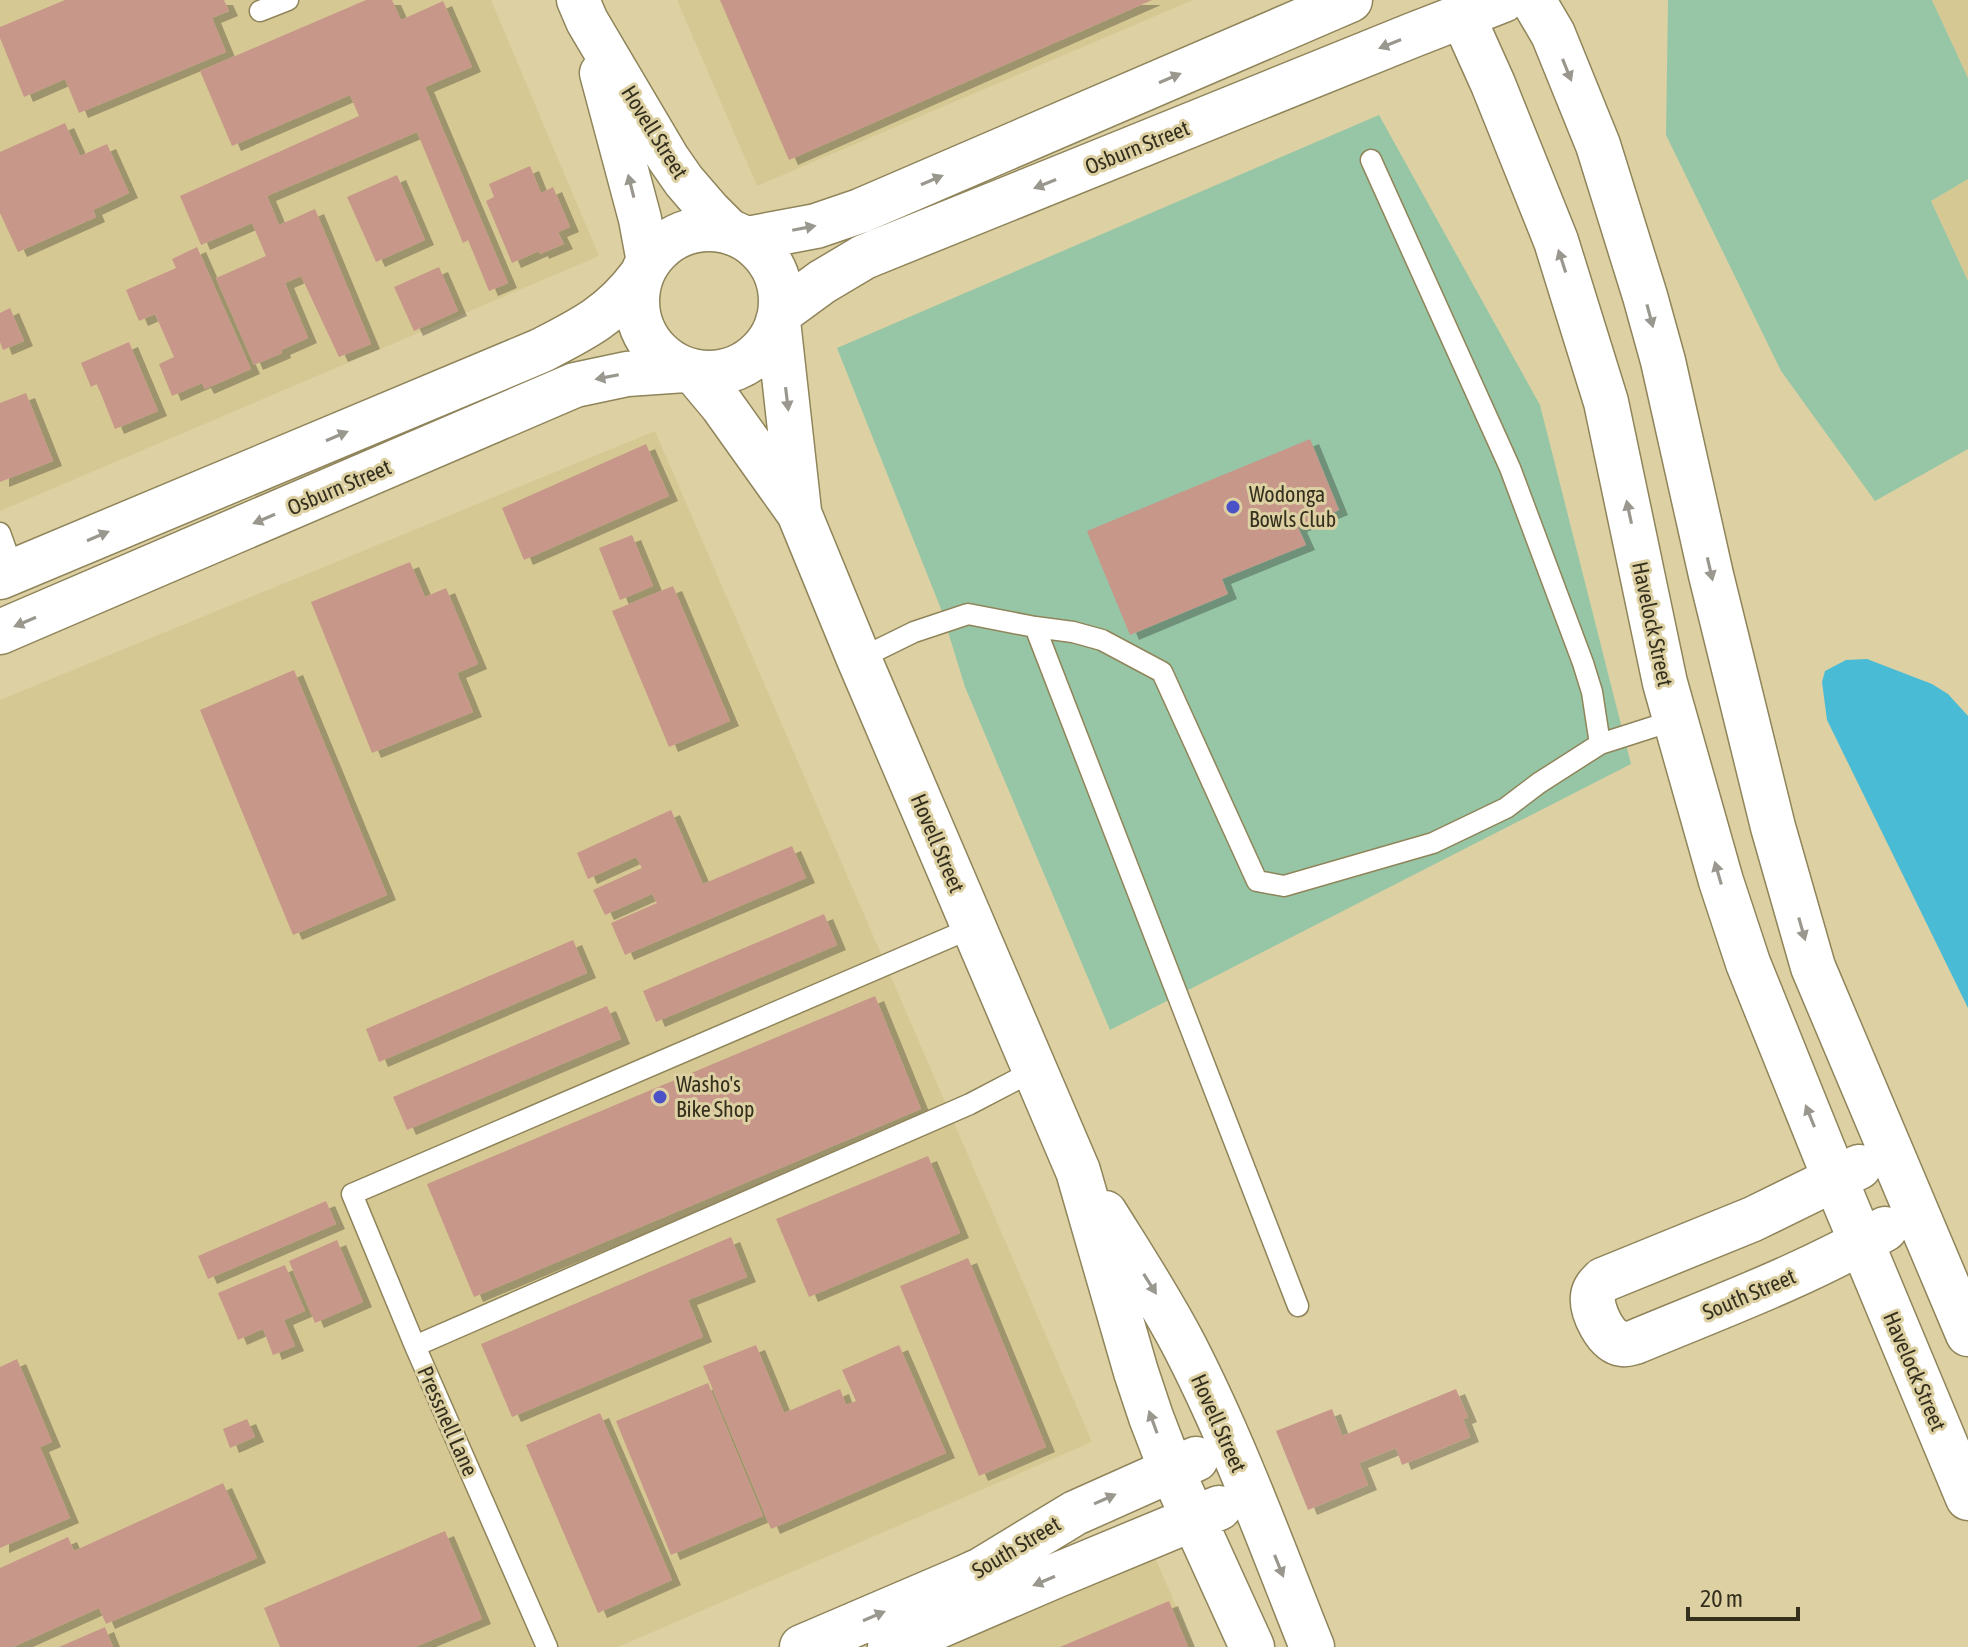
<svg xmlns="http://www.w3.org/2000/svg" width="1968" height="1647" viewBox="0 0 1968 1647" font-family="'Asap Condensed',sans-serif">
<defs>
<filter id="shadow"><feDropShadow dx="9" dy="5" stdDeviation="0" flood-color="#0004"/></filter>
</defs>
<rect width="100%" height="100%" fill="#ddd1a4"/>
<path fill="#d6c893" d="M0,0h491l108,256 -599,255z
M677,0h516l-436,186z
M1932,0h36v78z
M1968,179v102l-37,-80z
M655,431l437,1011 -474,205h-618v-947z
M1154,1555l40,92h-249z"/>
<path fill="#97c6a6" d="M1668,0h264l36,78v101l-37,22 37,80v168l-93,52 -94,-130 -115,-236z
M1379,115l161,290 91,359 -521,266 -145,-343 -24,-78 -104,-261z"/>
<path fill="#4abbd4" d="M1867,659l65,25 16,10 20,22v292l-141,-288 -5,-38 3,-11 21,-11z"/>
<path fill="#c7978a" filter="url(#shadow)" d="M65,0h159l5,11 -17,7 14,34 -147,61 -14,-34 -41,18 -24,-59v-11z
M366,0h26l9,20 42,-19 29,66 -47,20 83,196 -19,8 -21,-51 -5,3 -46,-111 -150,64 12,29 36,-16 56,135 -32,13 -38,-81 -16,7 23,55 -27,12 1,3 -28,12 -38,-87 50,-22 -14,-33 -51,22 -21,-49 179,-80 -9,-21 -118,51 -32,-75z
M720,0h432l-363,160z
M65,123l15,33 27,-12 22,49 -36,17 3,7 -78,35 -18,-39v-61z
M530,166l11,27 12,-6 17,40 -12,5 6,12 -24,10 -1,-3 -27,12 -26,-62 8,-4 -5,-13z
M397,175l28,65 -49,22 -29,-65z
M197,247l54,122 -46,20 -3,-6 -30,13 -13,-32 15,-7 -19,-43 -16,7 -13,-31 50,-22 -4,-9z
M439,267l19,44 -44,20 -20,-44z
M10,308l14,33 -21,9 -3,-8v-29z
M129,342l29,69 -43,18 -18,-45 -6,3 -10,-24z
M26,393l27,68 -53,21v-79z
M1310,439l29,71 -41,17 8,18 -84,34 6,15 -98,41 -43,-104z
M646,444l23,52 -145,64 -22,-52z
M632,535l21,51 -33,14 -21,-52z
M410,562l15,35 21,-9 32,76 -21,9 16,39 -101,41 -61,-151z
M673,586l57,135 -61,26 -57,-136z
M294,670l93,225 -94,40 -93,-225z
M671,810l32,74 89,-38 14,32 -181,77 -14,-32 46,-20 -5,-9 -47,21 -12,-25 49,-22 -6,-11 -48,22 -11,-26z
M824,914l13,31 -181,77 -13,-31z
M573,940l14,33 -208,89 -13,-33z
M875,996l46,113 -447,188 -47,-113z
M607,1006l14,33 -214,91 -14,-33z
M928,1156l32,77 -151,64 -33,-78z
M326,1201l10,23 -128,55 -10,-23z
M731,1237l16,40 -59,23 15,37 -191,80 -31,-73z
M337,1240l26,62 -48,21 -26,-62z
M968,1258l78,189 -67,29 -79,-190z
M285,1265l20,46 -21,9 11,26 -22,9 -10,-26 -25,11 -20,-47z
M756,1345l28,68 56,-24 6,16 10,-4 -14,-31 57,-25 47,108 -175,76 -68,-163z
M17,1359l35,83 -12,5 30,71 -70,30v-181z
M708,1383l55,133 -92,39 -55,-134z
M1456,1389l12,28 -5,2 7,18 -68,28 -6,-17 -37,15 9,22 -60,25 -32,-79 56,-22 10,27z
M600,1413l72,167 -74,33 -72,-168z
M247,1419l8,18 -25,11 -7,-19z
M223,1483l34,75 -151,66 -7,-16 -86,39h-13v-79l68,-31 6,14z
M445,1531l37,88 -67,28h-135l-16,-39z
M1169,1601l19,46h-128z
M105,1627l8,20h-54z"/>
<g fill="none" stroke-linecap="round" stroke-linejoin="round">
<g stroke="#8f845a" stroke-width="23">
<path id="lane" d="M260,11l28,-11
M1371,160l139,308 73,195 9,29 8,52 75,-24
M0,533l14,39
M1035,627l263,679
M859,659l55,-27 54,-18 67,13 38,5 29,8 60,32 95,209 27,5 149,-43 73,-35 33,-25 61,-39
M415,1346l555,-242 65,-34
M547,1647l-132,-301 -63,-152 622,-267"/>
</g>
<g stroke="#8f845a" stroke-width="45">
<path id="street" d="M578,0l9,21 81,137 16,23 25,29 24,24
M601,73l39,146 8,43"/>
</g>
<g stroke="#8f845a" stroke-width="47">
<path id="secondary" d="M1464,0l-2,15 31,69 63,157 50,161 59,281 56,198 27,82 87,216 133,319
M1533,0l20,34 45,111 47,151 18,65 48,214 62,252 40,140 155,367
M637 301a72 72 0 1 1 144 0a72 72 0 1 1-144 0Z
M747,239l69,-13 44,-15 490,-211
M781,312l41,-30 42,-25 549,-222 90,-35
M778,321l21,190
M696,374l26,31 77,108 60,146 219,512 58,201 15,45 20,52 81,178
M0,577l540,-226c41,-21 72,-36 100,-74
M0,632l575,-247 52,-11 58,-4
M1859,1167l-106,52 -150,61c-5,5 -9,9 -10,16 -2,15 13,46 29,48 5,1 8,-1 13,-2 84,-35 171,-67 250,-113
M1105,1213c28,45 57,89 81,136 49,96 86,198 126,298
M802,1647l159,-68 20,-9 94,-57 121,-54
M890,1647l165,-71 164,-68"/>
</g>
<use href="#lane" stroke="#fff" stroke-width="20"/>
<use href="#street" stroke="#fff" stroke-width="42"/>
<use href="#secondary" stroke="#fff" stroke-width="44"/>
</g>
<defs><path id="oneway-solid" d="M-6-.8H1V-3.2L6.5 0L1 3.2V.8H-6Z" transform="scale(2)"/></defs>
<g fill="#9a988e">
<use href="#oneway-solid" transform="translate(1390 44) rotate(158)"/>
<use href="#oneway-solid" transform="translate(1567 70) rotate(68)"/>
<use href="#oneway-solid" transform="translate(1170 78) rotate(-23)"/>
<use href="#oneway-solid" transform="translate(932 180) rotate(-23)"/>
<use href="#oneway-solid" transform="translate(1045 184) rotate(158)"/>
<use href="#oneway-solid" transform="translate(631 186) rotate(-104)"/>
<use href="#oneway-solid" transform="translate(804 228) rotate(-11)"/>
<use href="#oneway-solid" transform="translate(1562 261) rotate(-108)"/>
<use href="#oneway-solid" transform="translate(1650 316) rotate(75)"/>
<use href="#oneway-solid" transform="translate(607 377) rotate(169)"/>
<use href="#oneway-solid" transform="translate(787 399) rotate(83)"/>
<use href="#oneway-solid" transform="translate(337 436) rotate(-23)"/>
<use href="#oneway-solid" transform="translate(1629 512) rotate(-102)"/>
<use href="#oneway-solid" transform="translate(264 519) rotate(157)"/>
<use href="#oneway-solid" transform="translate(98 536) rotate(-23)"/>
<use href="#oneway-solid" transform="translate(1710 569) rotate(77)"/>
<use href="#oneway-solid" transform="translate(25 622) rotate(157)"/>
<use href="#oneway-solid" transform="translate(1718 873) rotate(-106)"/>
<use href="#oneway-solid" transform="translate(1802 929) rotate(74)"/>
<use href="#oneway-solid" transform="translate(1810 1116) rotate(-112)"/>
<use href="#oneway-solid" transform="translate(1150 1284) rotate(58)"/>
<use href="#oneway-solid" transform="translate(1153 1422) rotate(-110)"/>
<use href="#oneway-solid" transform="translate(1105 1499) rotate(-24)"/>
<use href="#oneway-solid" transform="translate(1279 1566) rotate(68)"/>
<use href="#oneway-solid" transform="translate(1044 1581) rotate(157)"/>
<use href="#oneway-solid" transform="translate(874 1616) rotate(-23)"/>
</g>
<g fill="#4b52c8" stroke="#ddd1a4" stroke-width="3">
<circle cx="1233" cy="507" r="8"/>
<circle cx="660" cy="1097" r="8"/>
</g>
<g text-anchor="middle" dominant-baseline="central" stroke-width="6" stroke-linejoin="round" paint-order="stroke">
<g font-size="22" fill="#35301e" stroke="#ddd1a4">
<text transform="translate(655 132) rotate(58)">Hovell Street</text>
<text transform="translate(1137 147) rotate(-22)">Osburn Street</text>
<text transform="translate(339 487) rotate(-23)">Osburn Street</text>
<text transform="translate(1653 624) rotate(78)">Havelock Street</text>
<text transform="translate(938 843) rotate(67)">Hovell Street</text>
<text transform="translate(1749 1294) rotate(-23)">South Street</text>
<text transform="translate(1915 1371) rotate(67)">Havelock Street</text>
<text transform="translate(448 1421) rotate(66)">Pressnell Lane</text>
<text transform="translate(1219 1423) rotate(66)">Hovell Street</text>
<text transform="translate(1016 1547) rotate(-31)">South Street</text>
</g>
<g font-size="22" fill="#35301e" stroke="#ddd1a4" text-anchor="start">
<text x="1249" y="494">Wodonga<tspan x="1249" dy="25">Bowls Club</tspan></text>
<text x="676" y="1084">Washo's<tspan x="676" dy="25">Bike Shop</tspan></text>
</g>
</g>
<path d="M1688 1607v12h110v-12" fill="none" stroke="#35301e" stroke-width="4"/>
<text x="1700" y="1607" font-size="24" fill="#35301e" stroke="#ddd1a4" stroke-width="6" paint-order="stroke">20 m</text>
</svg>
